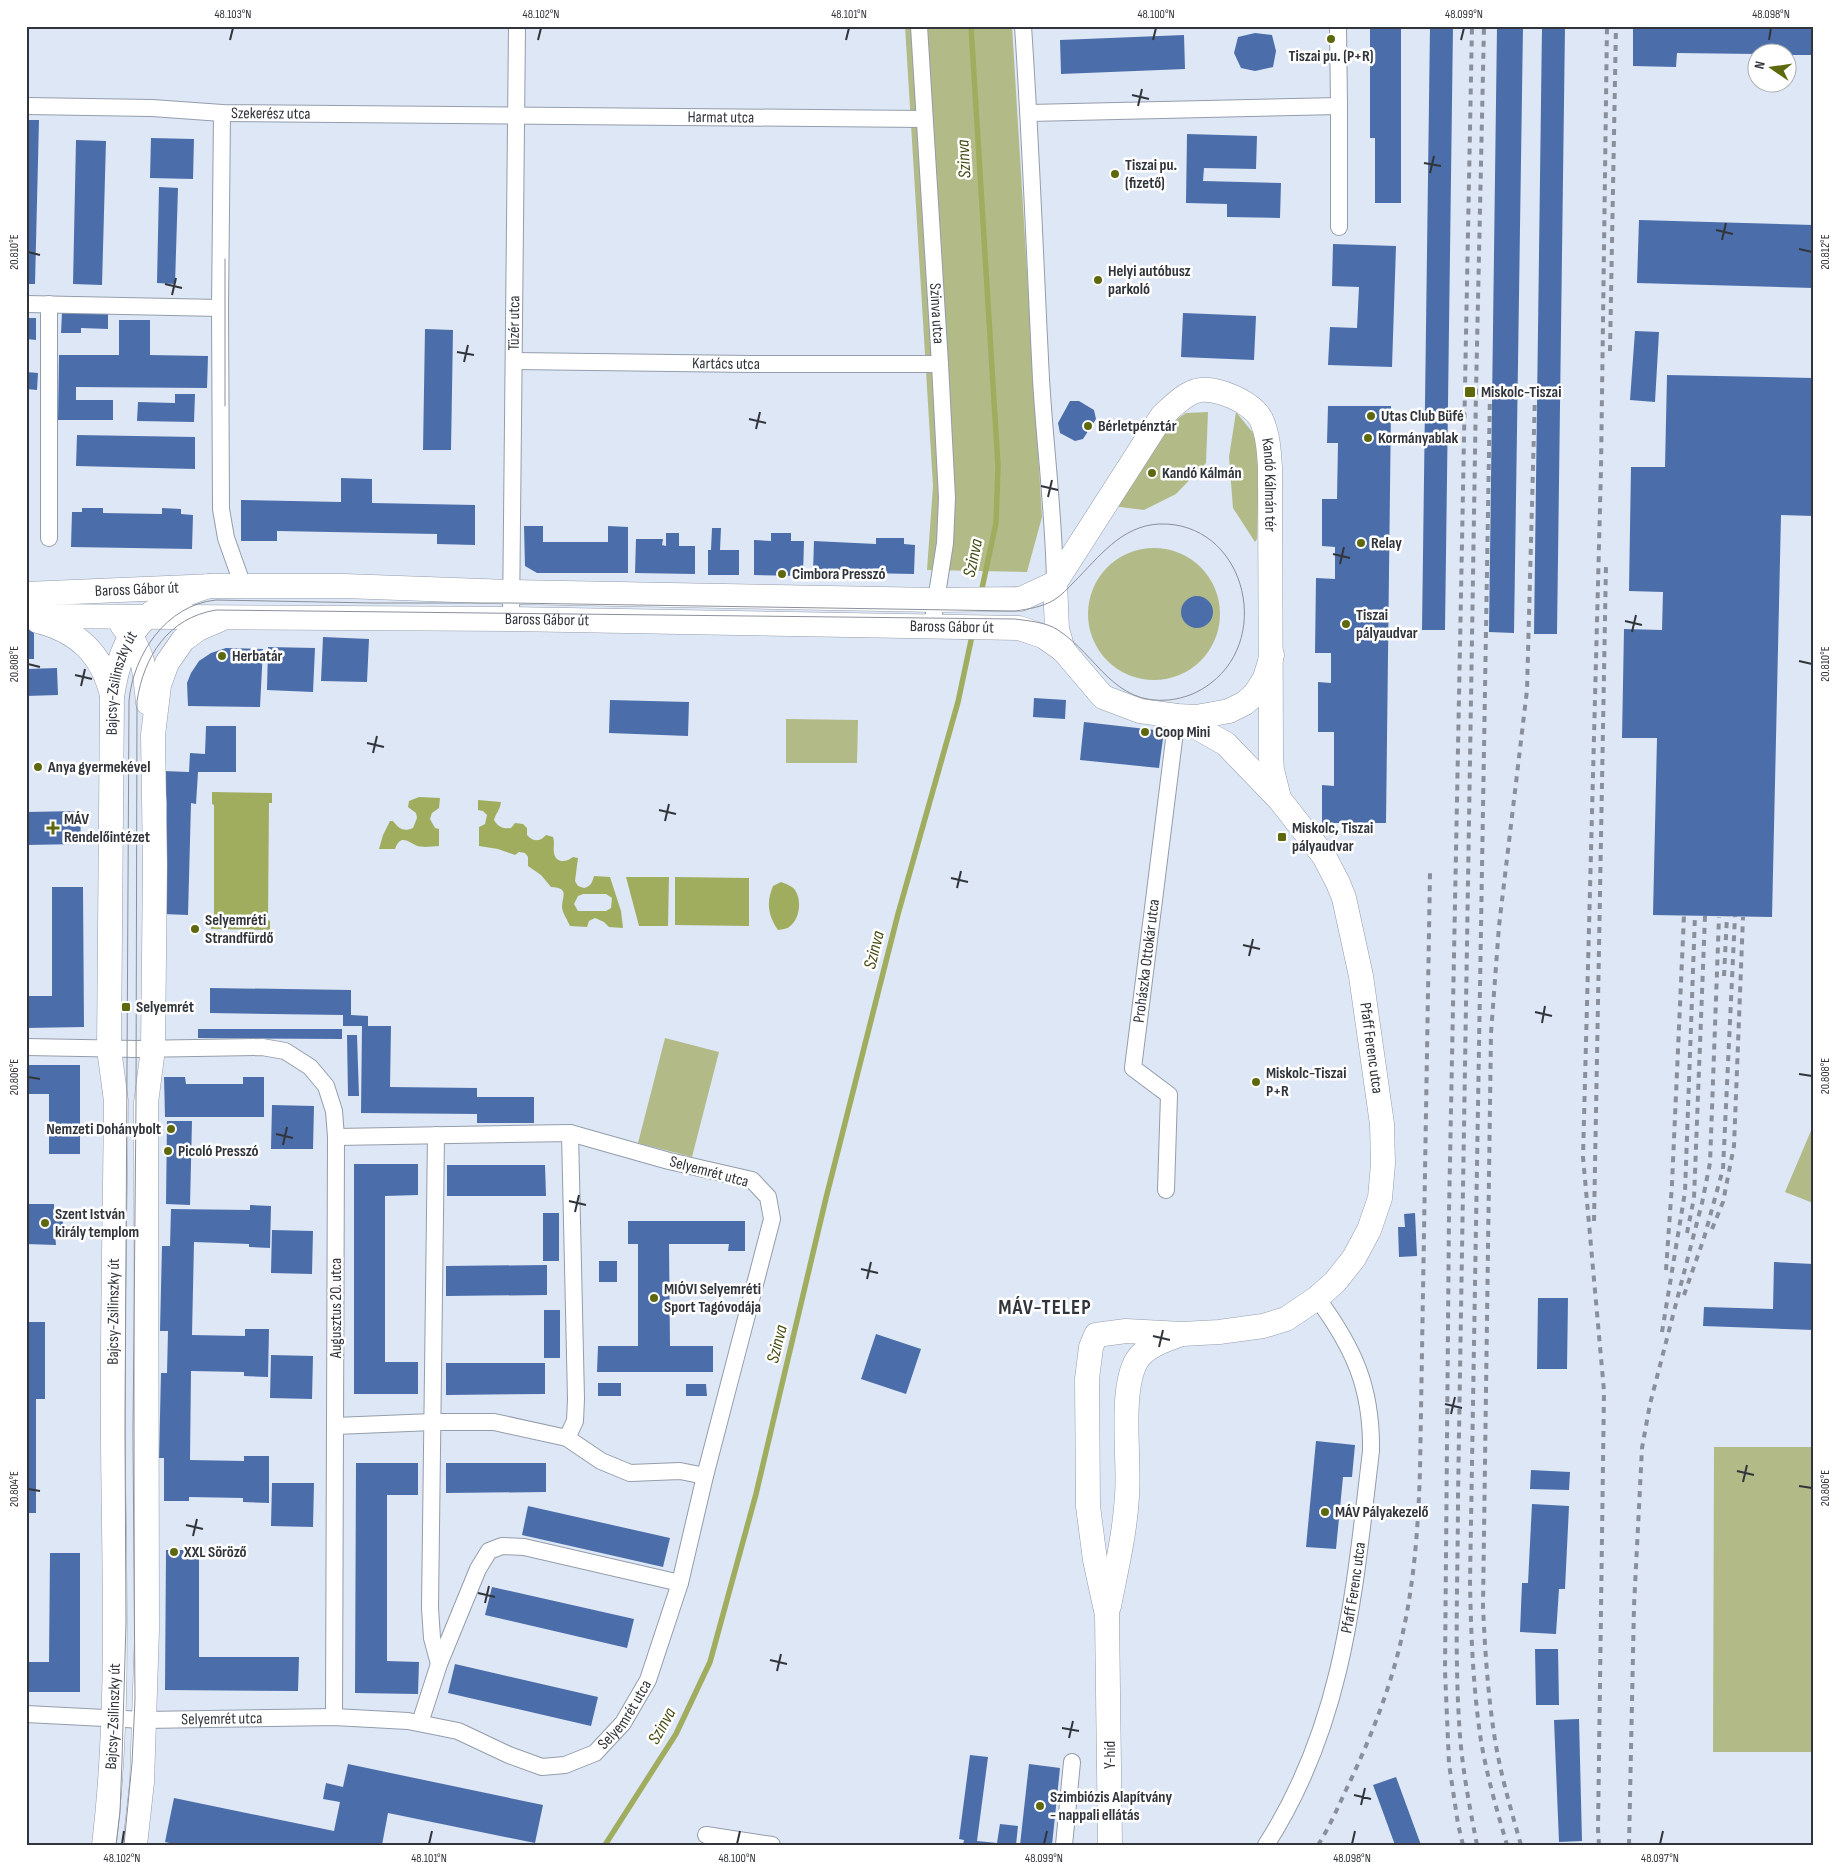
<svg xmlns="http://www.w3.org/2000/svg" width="1839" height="1871" viewBox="0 0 1839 1871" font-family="'Sofia Sans Condensed',sans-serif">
<rect width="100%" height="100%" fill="#dee7f6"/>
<path fill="#b2bb87" d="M905,26h107l30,491 -15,55 -100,-2 6,-84z
M1208,412l-2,51 -30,31 -32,16 -32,-4 54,-79 20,-14z
M1236,412l18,22 5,30 -2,75 -2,3 -22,-34 -4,-51z
M1088 614a66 66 0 1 1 132 0a66 66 0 1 1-132 0Z
M786,719l72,1 -1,43h-71z
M665,1038l54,14 -27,105 -54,-14z
M1813,1126v77l-28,-11z
M1714,1447h99v305h-100z"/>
<path fill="#a0ad5f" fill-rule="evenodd" d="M212,792l60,1v10h-3l-1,117 2,1v9l-59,-1v-11l3,-1v-112l-2,-1z
M419,797l21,1 -1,10 -7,5 -2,6 5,9 4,1v17c-6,0 -15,2 -21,0 -8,-2 -17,-14 -23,3h-16l4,-14 7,-14h3c6,8 11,11 20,7l4,-10 -1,-5 -8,-6 1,-6z
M478,800l23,2c-1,8 -5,11 -7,18 4,7 9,9 17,8l4,-5 8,1 4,4v7c6,7 13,7 19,0l7,2c2,6 0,10 1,16 2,11 13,9 19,4l5,1 -3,23 3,5 6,2c7,-2 8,-5 10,-12l16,1 11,34 2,17 -14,-1 -5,-5 -9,-4 -6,3 -2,6 -17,-1c-2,-5 -8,-14 -8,-19 0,-11 8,-19 -11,-20l-10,-12 -13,-9v-9l-3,-4 -6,-1 -4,3 -17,-6 -19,-3v-19l6,-3 2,-9 -4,-4 -5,-1zM583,894h23l6,4 -1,10 -5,3h-28l-4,-7 4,-8z
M626,877h43l-1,49h-29z
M675,877l74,1v48l-74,-1z
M781,882c5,2 11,4 14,8 7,10 5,30 -6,37 -2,2 -7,2 -11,3 -10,-15 -12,-27 -5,-44z"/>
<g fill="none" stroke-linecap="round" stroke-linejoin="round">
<path stroke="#a0ad5f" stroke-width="5.5" d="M971,26l27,440 -2,57 -15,70
M605,1845l71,-111 34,-72 46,-168 70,-296 72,-284 60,-212 15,-71"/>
</g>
<path fill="#4b6eaa" d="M1370,26h31v177h-26v-65h-5z
M1430,26h23l-8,604h-23z
M1497,26h26l-9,607 -25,-1z
M1542,26h23l-8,608h-23z
M1633,26h180v29h-27v-3h-30v2l-79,-1 -1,14 -43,-1z
M1255,33l17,2 4,16 -3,16 -18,4 -14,-3 -7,-15 4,-16z
M1184,35l1,34 -124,5 -1,-34z
M26,120h13l-4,164h-9z
M1187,134l70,2 -1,33 -52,-1 -1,13 78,2 -1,35 -53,-1v-13l-41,-1z
M151,138l43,1 -1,40 -43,-1z
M76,140l30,1 -4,144 -29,-1z
M159,187l19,1 -3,96 -18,-1z
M1639,220l174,5v63l-176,-5z
M1333,244l63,2 -4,121 -64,-2 2,-38 27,1 2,-41 -27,-1z
M62,313l46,1v15l-27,-1v5h-20z
M1183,313l73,3 -2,44 -73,-3z
M26,318h10v22l-10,-1z
M119,320h31v35l58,1 -1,32 -131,-1v13h37v20h-55l1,-65h60z
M425,329l28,1 -2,120h-28z
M1635,331l24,1 -4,70 -25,-2z
M26,372l12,1 -1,17 -11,-1z
M1667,375l146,3v138l-32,-1 -9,402 -119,-2 4,-177h-35l2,-109 38,1 1,-38 -34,-1 2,-124h34z
M175,394h20l-1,28 -57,-1 1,-19 37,1z
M1070,401h9l15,9 2,9 -13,20 -8,2 -15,-8 -2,-10z
M1328,406h63l-5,417h-64v-38l12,1v-54h-16v-50l13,1v-30h-16l1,-75 19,1v-32l-13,-1v-47h15l1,-56h-11z
M77,435l118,2v32l-119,-3z
M341,478l31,1v24l103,2v40l-38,-1v-10l-160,-3v10h-36v-41l100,2z
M82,508h21v5l59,1v-6l19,1v5l12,1 -1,34 -121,-2 1,-35h10z
M524,526h19v16h65v-16l20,1v46h-91l-12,-7z
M712,528h9l-1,22h19v25h-31v-25h3z
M666,533h13v13h16v28l-60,-1 1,-34h27l-1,6 4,1z
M771,533h20v8h13l-1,35 -49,-1v-35l17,1z
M876,538h28v6l11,1 -1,29 -101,-2 1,-31 62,3z
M1181 612a16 16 0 1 1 32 0a16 16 0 1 1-32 0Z
M26,630h8v29h-8z
M323,637l46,2 -2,43 -46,-1z
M268,647l47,1 -2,44 -46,-2z
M226,648l37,1 -3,58 -72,-1 -1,-23 4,-10 8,-12 12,-8z
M57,668l1,27 -32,1v-27z
M1034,698l32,2 -1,19 -32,-2z
M610,700l79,2 -1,34 -79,-3z
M1084,722l80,9 -5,37 -79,-8z
M206,726h30v46h-38l-2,32 -5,-1 -3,112 -25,-1 4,-111 -4,-32 26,1 1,-19 15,1z
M80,811l1,33 -55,1v-33z
M52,887h31l1,140 -58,1v-32h26z
M210,988l141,2v25l17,1v10h23l-1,61 87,1v9h57v26h-57v-9l-116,-1 1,-87h-19v-11l-133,-2z
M198,1029h144v10l-144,-1z
M347,1035h10l2,61h-11z
M26,1065h54v89h-31v-60h-23z
M164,1077h21l1,7h57v-7h21v40h-99z
M272,1105l42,1 -1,43h-42z
M167,1121h25l-2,84 -24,-1z
M354,1164h64v31l-33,1v166h33v32h-64z
M447,1165h98l1,31h-99z
M26,1204h28v9l8,-1 2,21h-9l1,12 -30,-1z
M250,1205l21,1 -1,42 -21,-1v-3l-55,-2 -2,93 53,1v-7h24l-1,48 -24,-1v-4l-53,-1 -1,89 54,1v-5h25v47l-26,-1v-4l-54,-1v4h-25v-43h-5l2,-85h6l1,-42h-8l2,-85h8l1,-37 79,1z
M543,1213h16v48h-16z
M1415,1213l2,43 -18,1 -1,-30h7l-1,-13z
M628,1221h117v30h-17l1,-7h-60l1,102h43v26h-116l1,-26h40v-102h-10z
M272,1230l41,1 -1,43 -41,-1z
M599,1261h18v21h-18z
M1774,1262l39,2v66l-110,-4 1,-19 69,2z
M547,1265v30l-101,1v-30z
M1538,1298h30l-1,71h-30z
M544,1310h16v48h-16z
M26,1322h19v77h-9v114h-10z
M876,1334l45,15 -15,45 -45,-15z
M271,1355l42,1 -1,43 -42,-1z
M446,1363h99v31l-99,1z
M598,1383h23v13h-23z
M686,1384h20l1,12h-21z
M1316,1441l39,4 -3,32h-9l-7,72 -30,-2z
M356,1463h62v32h-31v166l32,1 -1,32 -63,-1z
M446,1463h100v29l-100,1z
M1531,1470l39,2 -1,18 -39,-1z
M272,1483h42l-1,44 -42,-1z
M1532,1504l37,2 -4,83h-6l-3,45 -36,-2 2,-49h6z
M528,1506l142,32 -7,29 -141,-32z
M166,1550h33v107h100l-1,34 -133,-1z
M50,1553h30v139h-54v-30h23z
M492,1587l142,32 -7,29 -142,-33z
M1535,1649h23l1,56h-23z
M455,1664l143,33 -7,29 -143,-33z
M1579,1719l3,122 -23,1 -5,-122z
M970,1755l18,2 -11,84 20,2 3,-19 18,2 -2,19h-53l1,-5 -5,-1z
M348,1764l195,41 -8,38 -147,-30 -6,32h-203l-14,-3 9,-44 160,33 6,-29 -17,-3 3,-16 17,4z
M1029,1764l31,4 -8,77h-32z
M1396,1777l25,68h-26l-22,-60z"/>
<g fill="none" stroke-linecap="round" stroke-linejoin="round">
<g stroke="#949dab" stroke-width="18">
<g id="street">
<path id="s1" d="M919,26l21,338 7,134 -2,45 -13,83"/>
<path d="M1023,26c8,118 12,235 18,353 4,68 13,136 14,204"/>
<path id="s2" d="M26,106l126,2 70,5 702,6"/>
<path d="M1339,106v121"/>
<path d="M222,113l-2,195 1,201 5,29 17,48"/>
<path d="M1029,113l310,-7 -1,-80"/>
<path d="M26,304l194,4"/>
<path d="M49,304v234"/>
<path id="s3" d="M514,361l237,3h189"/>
<path id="s4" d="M511,619l6,-593"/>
<path d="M26,1047l110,2 126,-2 23,4 25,16 16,19 8,25 2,26 -2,580"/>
<path d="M436,1135l-6,473 2,30 7,26"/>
<path id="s5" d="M1166,1190l3,-95 -36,-27 44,-352"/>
<path d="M335,1426l98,-4h61l73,16 34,23 29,12 50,-2 25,5"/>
<path d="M567,1438l8,-17 1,-22 -6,-266"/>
<path id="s6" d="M26,1714l118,6 190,-3 74,4 50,10 51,24 33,12 23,-2 30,-12 28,-30 25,-43 32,-97 25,-107 67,-257 -4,-22 -16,-17 -83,-19 -99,-28 -234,4"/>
<path d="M420,1723l19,-59 39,-95 11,-18 13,-5 22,1 156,36"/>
<path d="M706,1835l66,10"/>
<path d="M1064,1845l8,-83"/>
<path id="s7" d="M1266,1845c79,-123 88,-253 105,-394 1,-63 -17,-103 -54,-153"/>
</g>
</g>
<g stroke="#949dab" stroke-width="25">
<g id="secondary">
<path id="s8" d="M26,594l188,-8h130l167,6 425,8 85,-1 34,-16"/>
<path id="s9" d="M26,616l485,3 508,9 24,8 20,14 40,47 37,14 37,5 19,1 17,-3 16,-3 16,-8 10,-9 10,-16 7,-23"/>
<path d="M38,621c40,10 64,33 74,74"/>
<path d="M122,625c22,26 23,45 26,78"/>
<path id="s10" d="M1063,650l-6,-21 -2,-46 107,-167c10,-9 21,-21 34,-25 18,-6 56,11 65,28 7,15 8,32 9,49l1,290 1,12 7,28"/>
<path d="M1109,1606c7,-36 16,-73 18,-110 3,-37 -8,-106 10,-136 9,-14 28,-20 42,-25"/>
<path id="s11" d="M104,1845c16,-134 10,-269 9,-404 -1,-113 2,-227 3,-340l-7,-52 3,-352c10,-67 32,-91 97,-111"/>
<path d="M135,1845l7,-63 5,-153 -1,-526 7,-54 2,-184 -2,-130 6,-50 8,-22 16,-23 15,-11 21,-9"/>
<path d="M1110,1845l-3,-230 -12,-55 -7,-54 -1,-127 4,-32 5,-12 30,-4 56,3 37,-2 44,-6 23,-7 31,-21 18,-16 19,-24 15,-28 11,-32 3,-34 -1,-40 -21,-148 -17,-78 -6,-15 -14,-27 -44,-56 -54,-56 -49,-28"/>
</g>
</g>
<use href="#street" stroke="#fff" stroke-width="16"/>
<use href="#secondary" stroke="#fff" stroke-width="24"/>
<path stroke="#8a909b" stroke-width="1" d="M225,406v-147
M116,1845l4,-33 2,-52 4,-137 -1,-188 4,-734c4,-46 37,-96 87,-101l158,3h137l504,8c14,-2 27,-4 39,-11 8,-5 14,-12 20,-18 25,-25 47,-56 85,-58 84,-3 115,111 52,159 -13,10 -26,15 -42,17 -56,5 -71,-44 -111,-70 -12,-8 -29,-9 -43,-11l-799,-9c-48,8 -72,46 -79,91l-1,401 -3,333 2,264 -3,64 -8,82"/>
<path stroke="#8a909b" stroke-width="4" stroke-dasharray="6 6" stroke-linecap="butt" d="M1610,351l6,-325
M1490,392l-20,1190c1,53 3,106 11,159 6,35 16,70 26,104
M1724,976l3,-60
M1594,1221l12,-657
M1712,1229l11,-27 11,-56 9,-229
M1687,1233l7,-35 11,-282
M1666,1270l6,-86 12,-269
M1684,1295l20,-57 19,-69 12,-253
M1662,1332l23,-140 10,-277
M1318,1845c11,-17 19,-36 28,-55 22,-46 42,-95 54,-145 14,-57 18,-115 20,-174l10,-598
M1463,1845l-5,-21 -9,-60 -4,-93 4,-458 23,-1187
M1477,1845c-7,-36 -14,-72 -17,-109 -6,-80 -2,-160 -2,-240l18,-1104 8,-366
M1521,1845c-10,-35 -20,-69 -26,-105 -7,-44 -10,-89 -12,-134l8,-573 8,-107 28,-236 8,-297
M1599,1845l-1,-15 6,-439 -21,-234 18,-688 6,-443
M1629,1845l5,-239 8,-158 8,-44 52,-201 8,-40 9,-246"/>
</g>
<path fill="none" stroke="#31353b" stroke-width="2" d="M230,40l3,-12M538,40l3,-12M846,40l3,-12M1153,40l3,-12M1461,40l3,-12M1769,40l2,-12M1132,95l17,4M1138,106l4,-17M1424,163l17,3M1430,173l4,-17M1716,230l17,4M1722,240l4,-17M1799,249l13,3M28,252l12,3M165,284l17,4M172,295l4,-17M457,352l17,3M464,362l4,-17M749,419l17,4M756,429l4,-17M1041,486l17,4M1048,497l4,-17M1333,554l17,4M1340,564l4,-17M1625,621l17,4M1632,632l4,-17M1799,661l13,3M28,664l12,3M75,675l17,4M81,686l4,-17M367,743l17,4M373,753l4,-17M659,810l17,4M665,821l4,-17M951,878l17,4M957,888l4,-17M1243,945l17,4M1249,956l4,-17M1535,1012l17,4M1542,1023l3,-17M1799,1074l13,2M28,1077l12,2M276,1134l17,4M283,1145l4,-18M569,1201l17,4M575,1212l4,-17M861,1269l17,4M867,1279l4,-17M1153,1336l17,4M1159,1347l4,-17M1445,1404l17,4M1451,1414l4,-17M1737,1471l17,4M1743,1482l4,-17M1799,1486l13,2M28,1489l12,2M186,1525l17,4M193,1536l4,-17M478,1593l17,4M485,1603l4,-17M770,1660l17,4M777,1671l4,-17M1062,1728l17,3M1069,1738l4,-17M1354,1795l17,4M1361,1805l4,-17M122,1844l2,-13M429,1844l3,-13M737,1844l3,-13M1044,1844l3,-13M1352,1844l3,-13M1660,1844l3,-13"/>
<g fill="#5e690e" stroke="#fff" stroke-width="2">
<circle cx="1331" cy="39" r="5"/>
<circle cx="1115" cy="174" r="5"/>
<circle cx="1098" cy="280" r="5"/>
<rect x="1464" y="386" width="12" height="12" rx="2.5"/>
<circle cx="1371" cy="416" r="5"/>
<circle cx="1088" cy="426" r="5"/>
<circle cx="1368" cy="438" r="5"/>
<circle cx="1152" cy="473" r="5"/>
<circle cx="1361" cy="543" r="5"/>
<circle cx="782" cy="574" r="5"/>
<circle cx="1346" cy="624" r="5"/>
<circle cx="222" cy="656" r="5"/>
<circle cx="1145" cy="732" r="5"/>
<circle cx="38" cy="767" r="5"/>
<path d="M50.5 820.5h5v5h5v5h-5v5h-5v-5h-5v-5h5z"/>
<rect x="1277" y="832" width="10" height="10" rx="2.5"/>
<circle cx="195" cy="929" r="5"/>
<rect x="121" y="1002" width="10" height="10" rx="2.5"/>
<circle cx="1256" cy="1082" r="5"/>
<circle cx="171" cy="1129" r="5"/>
<circle cx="168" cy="1151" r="5"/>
<circle cx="45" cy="1223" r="5"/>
<circle cx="654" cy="1298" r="5"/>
<circle cx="1325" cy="1512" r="5"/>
<circle cx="174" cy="1552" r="5"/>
<circle cx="1040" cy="1806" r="5"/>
</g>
<g text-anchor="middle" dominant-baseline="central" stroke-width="5" stroke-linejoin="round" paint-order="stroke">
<g font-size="16" font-weight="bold" fill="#31353b" stroke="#fff" text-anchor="start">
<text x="1331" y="56" text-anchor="middle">Tiszai pu. (P+R)</text>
<text x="1125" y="165">Tiszai pu.<tspan x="1125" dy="18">(fizető)</tspan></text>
<text x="1108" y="271">Helyi autóbusz<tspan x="1108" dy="18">parkoló</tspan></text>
<text x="1481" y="392">Miskolc-Tiszai</text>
<text x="1381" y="416">Utas Club Büfé</text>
<text x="1098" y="426">Bérletpénztár</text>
<text x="1378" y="438">Kormányablak</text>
<text x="1162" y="473">Kandó Kálmán</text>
<text x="1371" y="543">Relay</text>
<text x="792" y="574">Cimbora Presszó</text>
<text x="1356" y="615">Tiszai<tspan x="1356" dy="18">pályaudvar</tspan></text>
<text x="232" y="656">Herbatár</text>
<text x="1155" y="732">Coop Mini</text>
<text x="48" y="767">Anya gyermekével</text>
<text x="64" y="819">MÁV<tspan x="64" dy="18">Rendelőintézet</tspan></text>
<text x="1292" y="828">Miskolc, Tiszai<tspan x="1292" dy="18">pályaudvar</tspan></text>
<text x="205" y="920">Selyemréti<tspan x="205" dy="18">Strandfürdő</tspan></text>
<text x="136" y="1007">Selyemrét</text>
<text x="1266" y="1073">Miskolc-Tiszai<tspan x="1266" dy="18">P+R</tspan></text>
<text x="161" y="1129" text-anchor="end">Nemzeti Dohánybolt</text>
<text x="178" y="1151">Picoló Presszó</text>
<text x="55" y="1214">Szent István<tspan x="55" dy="18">király templom</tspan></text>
<text x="664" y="1289">MIÓVI Selyemréti<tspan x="664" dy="18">Sport Tagóvodája</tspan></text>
<text x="1335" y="1512">MÁV Pályakezelő</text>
<text x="184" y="1552">XXL Söröző</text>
<text x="1050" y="1797">Szimbiózis Alapítvány<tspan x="1050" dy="18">- nappali ellátás</tspan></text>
</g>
<g font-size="16" fill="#31353b" stroke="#fff">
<text stroke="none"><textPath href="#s2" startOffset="245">Szekerész utca</textPath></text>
<text stroke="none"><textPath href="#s2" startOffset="695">Harmat utca</textPath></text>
<text stroke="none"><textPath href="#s1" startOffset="288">Szinva utca</textPath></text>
<text stroke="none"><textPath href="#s4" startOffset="296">Tüzér utca</textPath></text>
<text stroke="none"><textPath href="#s3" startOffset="212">Kartács utca</textPath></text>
<text stroke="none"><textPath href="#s10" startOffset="450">Kandó Kálmán tér</textPath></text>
<text stroke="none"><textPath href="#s8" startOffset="111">Baross Gábor út</textPath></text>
<text stroke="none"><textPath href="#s9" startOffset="521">Baross Gábor út</textPath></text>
<text stroke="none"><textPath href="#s9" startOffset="926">Baross Gábor út</textPath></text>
<text stroke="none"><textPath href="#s11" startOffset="1164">Bajcsy-Zsilinszky út</textPath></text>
<text stroke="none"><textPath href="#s5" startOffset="248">Prohászka Ottokár utca</textPath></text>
<text transform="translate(1371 1048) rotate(82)">Pfaff Ferenc utca</text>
<text transform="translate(709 1172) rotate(15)">Selyemrét utca</text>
<text transform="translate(336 1308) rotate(-90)">Augusztus 20. utca</text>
<text stroke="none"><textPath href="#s11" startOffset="534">Bajcsy-Zsilinszky út</textPath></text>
<text stroke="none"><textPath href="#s7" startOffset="274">Pfaff Ferenc utca</textPath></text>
<text stroke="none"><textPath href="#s6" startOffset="629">Selyemrét utca</textPath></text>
<text stroke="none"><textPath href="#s11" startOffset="129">Bajcsy-Zsilinszky út</textPath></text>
<text stroke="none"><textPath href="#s6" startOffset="196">Selyemrét utca</textPath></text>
<text transform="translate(1110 1755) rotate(-90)">Y-híd</text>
</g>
<g font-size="18" font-style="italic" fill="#454d13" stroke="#fff">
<text transform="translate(964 159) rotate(-93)">Szinva</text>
<text transform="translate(973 558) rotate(-78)">Szinva</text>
<text transform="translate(874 950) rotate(-76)">Szinva</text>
<text transform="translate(777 1344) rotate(-76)">Szinva</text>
<text transform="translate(662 1726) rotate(-61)">Szinva</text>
</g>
<g font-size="21" font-weight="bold" letter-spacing="1" fill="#31353b" stroke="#fff">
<text x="1045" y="1307">MÁV-TELEP</text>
</g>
</g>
<rect width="1839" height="1871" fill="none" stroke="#ffffff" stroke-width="55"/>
<g transform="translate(1772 68) rotate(283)"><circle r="24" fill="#ffffff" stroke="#adaeb1"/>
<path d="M0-4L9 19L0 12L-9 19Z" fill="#5e690e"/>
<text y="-8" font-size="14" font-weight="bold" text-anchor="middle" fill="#31353b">N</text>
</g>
<rect x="28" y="28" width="1784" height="1816" fill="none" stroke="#31353b" stroke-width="2"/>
<g font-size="12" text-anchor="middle" fill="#31353b">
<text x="233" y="18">48.103°N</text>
<text x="541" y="18">48.102°N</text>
<text x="849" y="18">48.101°N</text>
<text x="1156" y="18">48.100°N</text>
<text x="1464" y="18">48.099°N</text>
<text x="1771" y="18">48.098°N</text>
<text transform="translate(1825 252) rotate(-90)" y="4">20.812°E</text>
<text transform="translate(14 252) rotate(-90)" y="4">20.810°E</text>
<text transform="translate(1825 664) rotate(-90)" y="4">20.810°E</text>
<text transform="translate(14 664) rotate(-90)" y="4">20.808°E</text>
<text transform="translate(1825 1076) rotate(-90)" y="4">20.808°E</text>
<text transform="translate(14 1077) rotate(-90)" y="4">20.806°E</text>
<text transform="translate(1825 1488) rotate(-90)" y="4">20.806°E</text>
<text transform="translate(14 1489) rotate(-90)" y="4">20.804°E</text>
<text x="122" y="1862">48.102°N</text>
<text x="429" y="1862">48.101°N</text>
<text x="737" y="1862">48.100°N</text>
<text x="1044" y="1862">48.099°N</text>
<text x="1352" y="1862">48.098°N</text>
<text x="1660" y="1862">48.097°N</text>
</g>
</svg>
